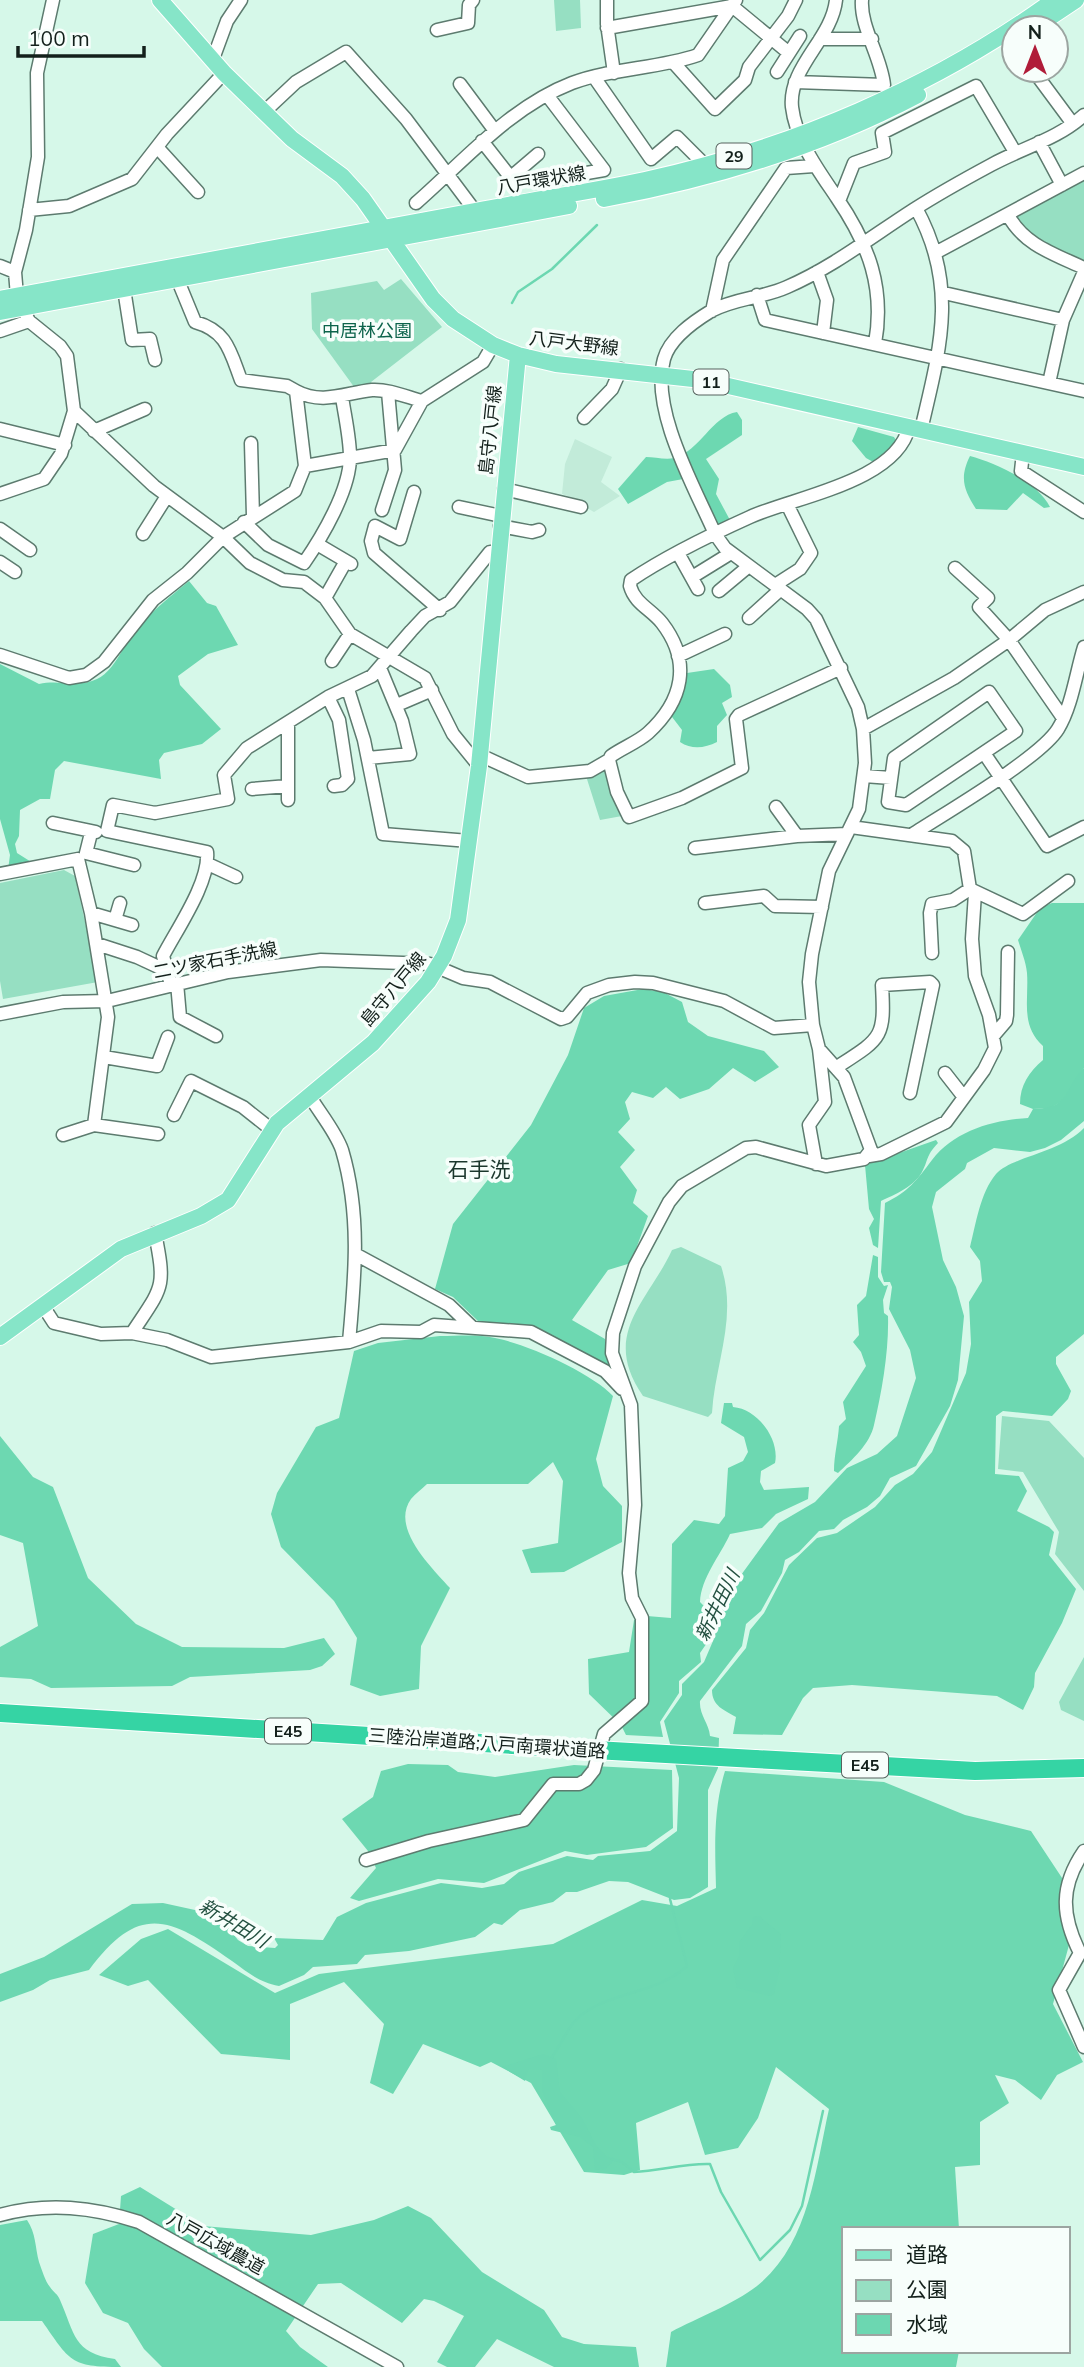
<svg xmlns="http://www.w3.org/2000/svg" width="1084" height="2367" viewBox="0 0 1084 2367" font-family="Mulish,'Noto Sans JP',sans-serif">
<rect width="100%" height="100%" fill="#d6f8e9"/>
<path fill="#c2ebd9" d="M575,439l37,18 -11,25 19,14 -26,16 -7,-4 1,-5 -26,-9 3,-30z"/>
<path fill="#96dfc2" d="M554,0h26l1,28 -25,3z
M1084,177v88l-56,-28 -13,-22z
M401,279l41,48 -71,55 2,5 -16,4 -45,-62 -1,-36 66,-12 7,9z
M608,766l14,50 -22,4 -14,-44z
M64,870l11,6 23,106 -95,17 -3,-18v-98z
M681,1247l40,19c17,51 -6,97 -9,147l-4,4 -65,-21c-43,-62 5,-94 29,-146z
M1002,1416l47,5 35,37v133l-29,-37 4,-22 -36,-60 -25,-3z
M1084,1657v64l-23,-11 -2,-8z"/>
<path fill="#6dd8b1" d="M737,412l5,8v15l-36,24 13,20 -3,15 15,28 -14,6 -23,-51 -27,5 -39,22 -10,-15 28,-32c8,0 20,3 28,1 26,-7 38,-42 63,-46z
M858,427l36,10 4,7 -23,19 -9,-5 -14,-17z
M970,456c26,7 68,26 80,51l-6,1 -21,-15 -16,17 -31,-1c-12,-19 -17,-31 -6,-53z
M189,581l18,22 9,3 22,39 -30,9 -30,22 2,9 41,44 -19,15 -38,9 -5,7 2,19 -97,-18 -9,9 -5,29h-10l-20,11 -1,26 -4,8 2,9 19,12 -28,5 2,-15 -10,-36v-155l39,20c19,-5 40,4 58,-5 10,-4 20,-19 25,-28 20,-33 37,-45 67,-70z
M714,669l16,16 2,12 -10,6 5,12 -10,11v16c-12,6 -25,8 -37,0l2,-12 -13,-17 17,-31 1,-9z
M1052,903h32v165l-21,33 -13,7 -17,1 -13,-5c0,-19 9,-32 23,-44v-14c-23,-21 -14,-46 -16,-73 -1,-11 -6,-23 -9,-33l22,-32z
M643,989l20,3 19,10 6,20 20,14 56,15 15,16 -24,15 -22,-14 -24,21 -29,10 -14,-12 -13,11 -21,-6 -7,10 5,17 -12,13 17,18 -15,17 17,23 -4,13 15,13 -17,47 -23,7 -36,50 33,19 4,31 -72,-43 -58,-5 -26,-25 -18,-8 18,-65 78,-99 37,-70 16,-47 20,-12z
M1084,1128v206l-28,23v7l15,27 -3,8 -16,17 -49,-5 -7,5 -1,58 24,2 8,15 -10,20 32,16 5,5 -5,23 27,34 -14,34 -27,50 -1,14 -11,23 -26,-14 -145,-11 -39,3 -10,10 -21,37 -49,-1 3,-17c-12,-7 -24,-11 -24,-27l34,-42 4,-18 14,-17 25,-48 28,-27 20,-5 38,-26 20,-22 18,-11 19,-22 34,-79 5,-29 -2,-42 13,-21 -2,-20 -10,-14c6,-23 10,-54 26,-73 17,-18 64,-21 88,-46z
M936,1140l2,3c-13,14 -9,16 -16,29 -7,14 -28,23 -41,29l-3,47 -5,-3 -4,-17 5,-9 -5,-10 -4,-44z
M873,1255l5,2v20l6,9 4,-1 -5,15 1,13 4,3c1,35 -6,75 -14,109 -4,19 -22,35 -36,48l-4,-2c0,-16 4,-29 5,-45l7,-7 -3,-17 23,-36 -5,-14 -8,-10 6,-7 -2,-30 9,-9z
M440,1336c18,0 38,-2 55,2 32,6 97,35 118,58l-17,63 7,27 19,20v36l-58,30 -33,1 -9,-23 36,-7 5,-62 -10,-19 -25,22h-101c-5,5 -12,10 -16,15 -21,29 21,69 39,89l-29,58 -2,43 -39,7 -30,-11 7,-47 -23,-37 -53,-54 -10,-33 6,-21 39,-66 23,-9 15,-67 24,-8z
M724,1403h8l1,4c25,2 47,33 42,56l-14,8 -1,11 4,8 45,-3 -1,12 -32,15 -14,14 -32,6c-10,22 -29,44 -30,68l6,6 7,-1 -4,33 -9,13 1,9 -22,19v12l-19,29 3,15 -37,-2 -5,-10 -32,-31 -1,-35 41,-7 5,-32 13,-4 24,2 1,-74 22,-24 25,4 6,-8 3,-48 15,-7 5,-9 -4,-15 -23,-14z
M0,1436l33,41 20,10 35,91 48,46 46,23 102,1 40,-10 11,16 -13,12 -12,4 -120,7 -18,9 -121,2 -20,-9 -31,-2v-30l38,-21 -15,-83 -23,-8z
M408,1764l40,1 10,7 37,5 79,-12 98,5 1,58 -27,19 -59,8 -22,-4 -81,32 -46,-4 -79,22 -9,-3 26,-30 -8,-17 -26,-32 31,-22 8,-26z
M725,1771l159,11 81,33 66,16 37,56 1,58 -16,59 30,58 -26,13 -16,25 -26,-20 -20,-5 14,28 -29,19v43l-25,2 4,62h-115v122h115l-3,16h-290l5,-35c26,-14 63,-28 86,-46 52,-42 58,-115 72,-177l-53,-42 -18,51 -20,30 -33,7 -17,-53 -52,21 4,47 -16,5 -40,-3 -53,-89 -40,-21 -11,5 -57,-23 -30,50 -23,-11 14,-59 -40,-42 -54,22v56l-69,-6 -73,-74 -20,6 -29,-11 42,-36 27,-10 107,64 44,-19 234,-30 89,-44 35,6 39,-18c-1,-41 -3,-78 9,-117z
M140,2187l63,39 108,9 63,-15 34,-14 23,12 51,54 62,38 18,27 22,7 52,3 3,20h-85l-57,-28 -22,28h-28l-10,-5 27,-46 -30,-15 -10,-2 -22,24 -61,-40 -23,1 -32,47 14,16 28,20h-166l-18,-18 -16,-26 -25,-10 -18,-30 8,-49 26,-10 2,-28z
M27,2220c9,13 8,27 12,42 3,8 6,19 11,25 3,5 8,7 10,13 15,34 13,53 55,59l6,8c-51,0 -51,-6 -79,-46h-42v-96z"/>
<path fill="#6cd7b1" d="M1084,1068v53l-23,19 -16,8 -15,4 -36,-4 -27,15 -2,6 -29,23 -4,15 11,53 13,27 8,29 -6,64 -8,26 -34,60 -26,12 -10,18 -13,11 -24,13 -9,9 -15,2 -20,21 -14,8 -3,13 -21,38 -15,13 -4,22 -42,55c-1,14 9,22 10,35l9,2 -1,30 -10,22v97l-18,11 -16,2 -46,-18 -19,-1 -32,11h-11l-13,10 -33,8 -18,15 -8,-2 -19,14 -66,14 -44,4 -8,9 -44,3 -9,8 -25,11c-21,-4 -30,-13 -47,-25 -61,-43 -92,-60 -143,9l-39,10 -17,10 -33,12v-28l44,-17 88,-53 31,-1 32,7 27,10 16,20 10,6 27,2 3,-3 -4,-7 49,2 14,-23 29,-14 75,-20 41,5 22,-4 15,-12 48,-16 26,4 5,-4 52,-5 27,-20 2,-53 -15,-57 18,-26v-11l22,-22 9,-21 4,-33 62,-85 36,-21 32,-34 30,-14 20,-18 19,-58 -6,-28 -21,-41 3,-22 -2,-5h-6l-3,-10 4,-69c24,-12 31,-22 47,-43 22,-29 61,-40 96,-42l5,-9c39,-1 29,-19 51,-41z
M759,1916l22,18 -2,38 -5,22 -5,2 -32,-8 -4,-20 6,-12v-14l13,-17 1,-8z
M543,2054l13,5 4,33 22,26 14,27 10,11 9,3 -9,10 -11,1 -2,-23 -13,-10 -29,-7 -1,-3 6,-2 -14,-34v-21l-13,-1 -4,12 -23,-14z"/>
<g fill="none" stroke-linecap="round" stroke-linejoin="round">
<path stroke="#6cd7b1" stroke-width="2.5" d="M512,303l6,-11 34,-23 45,-44
M552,2057c10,-14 17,-34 32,-44 32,-22 74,-20 103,-47l-17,-67
M612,2159l10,3 12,10c26,-1 50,-9 76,-8l11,28 39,68 30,-30 12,-24 21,-95"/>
<g stroke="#5d7b6f" stroke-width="15">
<path id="minor" d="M53,0l-16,73 1,84 -12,73 -11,42 2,24 12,25 31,25 7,10 7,55 80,75 69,51 27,26 33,17 21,2 21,16 25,36 75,44 28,56 26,32
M607,0v24l7,49
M836,0c-4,39 -48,67 -44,107 4,34 27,64 45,91 32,47 48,90 38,146
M607,28l125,-22 57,47
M437,30l31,-7 1,-18 4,-5
M820,39h52
M213,59l14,-38 14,-21
M673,62l42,47 30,-29 4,-13 39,-51 8,-16
M1033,70l40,54
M777,72l23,-36
M594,77l57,82 26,-22 28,28
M795,82l89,3c-3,-29 -24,-58 -22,-85
M460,84l35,47
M547,95l57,75 -29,5
M264,112l32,-30 50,-30 60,67 69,92
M482,141l33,42
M1039,142l23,43
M157,147l41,45
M511,177l27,-23
M839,201l15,-38 31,-11 -3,-19 94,-47 39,66
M416,203c48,-42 94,-96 156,-120 40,-15 85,-14 126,-28l38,-55
M916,208c43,78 24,141 5,222
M29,210l40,-4 63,-27 35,-45 57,-61
M1008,215c16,30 46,39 76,53
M935,253l149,-80
M0,266l15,6
M817,272l10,28 -4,33
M124,289l8,51 18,-1 5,21
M944,293l119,27
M757,295l8,25 319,71
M712,311l11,-51 63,-92 28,-2
M0,331l29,-10
M1049,383l14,-63 21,-48
M296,391c26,14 49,2 76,-1 16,-1 35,7 50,11
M584,418l28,-29 9,-20
M0,429l65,16
M94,431l51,-22
M251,443l2,73
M1023,453l-2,18 63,41
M305,466l90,-16 27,-49 61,-39 10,-17
M504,489l77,18
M414,492l-14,47 -25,-13 -4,15 3,12 66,57
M0,494l44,-15 17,-25 13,-43
M459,507l42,9
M382,510l13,-40 -7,-78
M244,522l24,23 36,18c18,-26 46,-73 46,-106 0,-19 -5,-40 -8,-60
M500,526l32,6 7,-2
M0,529l30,21
M143,534l24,-38
M317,544l34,20
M678,553l20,36
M0,562l15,10
M955,568l33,30 -9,9 30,33 54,78
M697,574l34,-21
M775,585l25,-16 11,-16 -24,-49
M719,591l30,-25
M325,598l21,-37
M749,618l32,-29
M0,655l69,23 17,-3 18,-13 49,-62 34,-27 36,-36 72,-46 10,-25 -9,-75 -9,-5 -46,-6c-11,-29 -14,-49 -46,-58l-21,-51
M678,656l47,-22
M332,661l18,-27
M348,689l16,51 19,94 86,7
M989,692l27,39 -110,74 -18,-3 6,-44z
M328,697l11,23 9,59 -6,6 -8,1
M397,705l35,-15
M863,729l91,-51 55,-38 36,-30 39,-18
M984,753l63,93 37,-19
M480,755l48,22 62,-6 19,-11 2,-4c11,-8 27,-14 37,-23 35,-32 44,-71 14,-110 -11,-14 -27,-19 -32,-37l1,-6c37,-25 79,-45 119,-63 44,-20 146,-35 159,-90
M368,758l42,-4 -8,-33 -22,-53
M609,760l8,32 12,25 53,-19 60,-30 -6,-49 3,-4 102,-47
M864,776l27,2
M252,789l36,-3
M288,800v-77
M776,807l21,29
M53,823l43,9
M851,827l101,14 12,10 6,38 53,25 45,-33
M91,833l-5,20 48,12
M913,834c32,-21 127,-76 145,-105 14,-23 18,-56 26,-82
M695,848l102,-12 50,-2
M208,864l28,13
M0,874l78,-15 13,54 17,104 -14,108 -31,10
M705,903l59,-7 11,10 47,1
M91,913l41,12
M115,920l5,-17
M97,944l40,13 30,14
M932,953l-2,-40 2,-9 21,-4 17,-11
M177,983l3,34 36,19
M171,985l-8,-29c14,-27 47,-74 44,-104l-100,-21 6,-26 42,8 73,-14 -4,-24 23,-27 81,-51 44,-21 39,-45 14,-15 25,-14 40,-50h8
M0,1014l63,-12 44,-1 121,-29 93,-12 109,4 33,14 27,4 71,37 6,-2 20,-24 22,-8 26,-3 18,1 71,18 50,27 39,-3
M994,1035l12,-14 1,-6 1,-63
M104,1057l53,9 11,-29
M837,1067c45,-29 48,-29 45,-82l48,-3 3,3 -23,108
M945,1073l18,23
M309,1095c10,17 27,37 33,55 19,64 13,127 7,192
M174,1115l17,-34 52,26 29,23
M94,1125l64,9
M869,1156l12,-2 65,-32 38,-52 11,-22 -6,-33 -14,-39 -3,-37 3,-46
M816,1164l-7,-39 16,-23 -6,-53
M357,1255l92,50 23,22
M43,1306l11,17 47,11 31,-1 35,7 44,17 138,-15 32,-11 40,1 13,-7 97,7 74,39 17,18
M132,1333c31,-47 34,-44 23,-100
M1084,1851c-24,35 -23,64 -4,102l-21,37 25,57
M366,1860l63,-19 95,-21 29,-36h26l7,-4 8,-10 10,-36 38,-33v-83l-10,-20 -3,-25 6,-68 -4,-100 -19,-52 1,-20 22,-67 34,-64 13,-16 64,-38 10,-1 70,19 38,-7 7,-9 -27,-73 -25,-28 -6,-24 -4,-43 3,-28 17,-83 30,-62 6,-46 -2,-34 -5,-22 -42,-88 -9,-10 -82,-61 -10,-14c-20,-46 -65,-124 -51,-175 6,-21 29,-37 47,-48 24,-13 52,-13 76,-24 46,-20 84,-50 126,-77 25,-16 52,-31 78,-45 31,-17 67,-26 93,-50
M0,2215c48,-13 93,-8 139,7l258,145"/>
</g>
<g stroke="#fff" stroke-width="18">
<path id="major" d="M160,0l64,73 68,66 50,37 21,23 70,100 20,20 40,26 25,10 38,9 146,16 382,87
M1034,28l42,-28
M604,199c108,-20 216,-52 314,-104
M0,299c159,-29 317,-59 475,-88 57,-11 114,-19 170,-31 146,-32 288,-92 409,-180
M0,312l569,-106
M0,1337l121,-88 80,-33 27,-16 49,-77 96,-80 55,-61 16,-26 14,-36 21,-154 39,-411"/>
</g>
<g stroke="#fff" stroke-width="20">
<path id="highway" d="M0,1713l577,36
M755,1759l220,12 109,-3"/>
</g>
<use href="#minor" stroke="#fff" stroke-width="12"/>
<use href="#major" stroke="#86e5c8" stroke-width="16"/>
<use href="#highway" stroke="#35d4a4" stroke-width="18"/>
<g stroke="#fff" stroke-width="20" stroke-linecap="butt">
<path id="highway-bridge" d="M577,1749l178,10"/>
</g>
<use href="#highway-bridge" stroke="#35d4a4" stroke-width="18"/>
</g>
<g text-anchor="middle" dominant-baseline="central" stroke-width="7" stroke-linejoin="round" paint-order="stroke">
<g fill="#f7fefb" stroke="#57635e" stroke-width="2">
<rect x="716.5" y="143.5" width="35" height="25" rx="5"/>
<rect x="693.5" y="369.5" width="35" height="25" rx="5"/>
<rect x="265" y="1718.5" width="46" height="25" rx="5"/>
<rect x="842" y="1752.5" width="46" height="25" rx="5"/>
</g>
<g font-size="16" font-weight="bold" fill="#13201b">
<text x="734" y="156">29</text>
<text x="711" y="382">11</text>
<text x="288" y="1731">E45</text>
<text x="865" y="1765">E45</text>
</g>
<g font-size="18" fill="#13201b" stroke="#f7fefb">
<text transform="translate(541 180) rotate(-10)">八戸環状線</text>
<text transform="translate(574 343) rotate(7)">八戸大野線</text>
<text transform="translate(490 430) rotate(-84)">島守八戸線</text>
<text transform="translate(215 960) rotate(-11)">二ツ家石手洗線</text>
<text transform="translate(393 989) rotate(-50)">島守八戸線</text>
<text transform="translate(487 1743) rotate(4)">三陸沿岸道路;八戸南環状道路</text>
<text transform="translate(216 2243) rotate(29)">八戸広域農道</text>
</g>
<g font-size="18" fill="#0c634b" stroke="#f7fefb">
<text x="367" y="330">中居林公園</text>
</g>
<g font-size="19" font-style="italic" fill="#235040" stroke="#f7fefb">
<text transform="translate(717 1605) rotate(-64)">新井田川</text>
<text transform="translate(234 1923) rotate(31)">新井田川</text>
</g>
<g font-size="21" fill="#1a372c" stroke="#f7fefb">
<text x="479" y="1169">石手洗</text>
</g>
</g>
<rect x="842" y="2227" width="228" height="126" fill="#f7fefb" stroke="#9ca5a1" stroke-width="2"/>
<rect x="856" y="2250" width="35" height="10" fill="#86e5c8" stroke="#9ca5a1" stroke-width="2"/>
<text x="906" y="2262" font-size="21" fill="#13201b">道路</text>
<rect x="856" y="2280" width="35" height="21" fill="#96dfc2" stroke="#9ca5a1" stroke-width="2"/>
<text x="906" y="2297" font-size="21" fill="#13201b">公園</text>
<rect x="856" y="2314" width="35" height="21" fill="#6cd7b1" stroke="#9ca5a1" stroke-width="2"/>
<text x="906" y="2332" font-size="21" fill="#13201b">水域</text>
<g transform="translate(1035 49)"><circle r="33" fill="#f7fefb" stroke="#9ca5a1" stroke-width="2"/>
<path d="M0-5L12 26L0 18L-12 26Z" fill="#b01c39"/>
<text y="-10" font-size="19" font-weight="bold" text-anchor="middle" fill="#13201b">N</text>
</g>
<path d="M18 46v10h126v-10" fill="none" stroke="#13201b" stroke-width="3.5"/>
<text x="28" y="46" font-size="21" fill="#13201b" stroke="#f7fefb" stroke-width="5" paint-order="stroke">100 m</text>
</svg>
